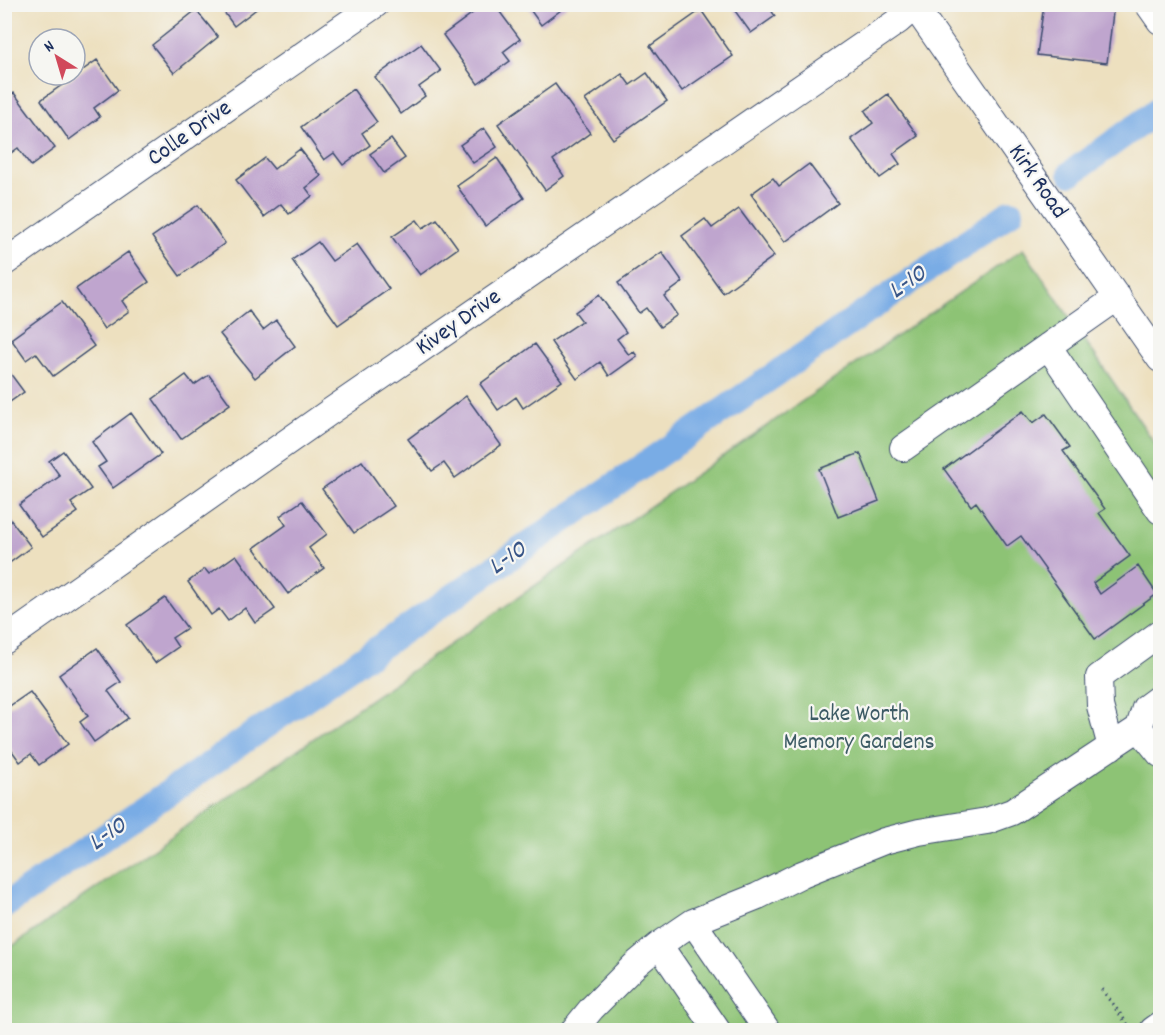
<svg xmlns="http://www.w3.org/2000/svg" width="1165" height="1035" viewBox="0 0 1165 1035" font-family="Dekko,sans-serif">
<rect width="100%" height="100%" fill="#f6f6f2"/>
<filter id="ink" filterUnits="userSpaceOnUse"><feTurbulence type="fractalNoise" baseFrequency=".0167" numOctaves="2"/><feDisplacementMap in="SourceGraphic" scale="12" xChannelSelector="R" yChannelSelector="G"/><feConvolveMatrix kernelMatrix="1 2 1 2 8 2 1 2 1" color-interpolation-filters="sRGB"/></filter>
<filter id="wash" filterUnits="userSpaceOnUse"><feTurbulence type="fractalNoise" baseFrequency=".008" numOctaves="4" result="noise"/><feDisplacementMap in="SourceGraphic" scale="24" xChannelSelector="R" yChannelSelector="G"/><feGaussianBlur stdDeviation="1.35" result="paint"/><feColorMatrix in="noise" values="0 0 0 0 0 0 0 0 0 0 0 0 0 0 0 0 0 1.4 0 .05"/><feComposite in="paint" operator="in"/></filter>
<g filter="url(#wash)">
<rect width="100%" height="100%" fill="#ede0bf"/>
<path fill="#8dc375" stroke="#54796a" stroke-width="1.5" d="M1023,249l137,202v579h-1155l-1,-78z"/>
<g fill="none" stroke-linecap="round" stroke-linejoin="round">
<path stroke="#79ace5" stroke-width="26" d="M1071,173l89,-64
M4,906l1007,-694"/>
</g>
<g id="blocks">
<path fill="#bfa5ce" d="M218,4h45l-29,22z
M485,4h9l26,35 -17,13 7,9 -32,23 -35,-49z
M526,4h43l-28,21z
M730,4h37l8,12 -24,17z
M1044,4h70l-7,59 -70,-8z
M196,10l22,27 -44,36 -22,-28z
M701,10l32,46 -51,35 -32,-45z
M421,44l20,27 -22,16 6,9 -24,18 -26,-37z
M97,60l21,30 -24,18 6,9 -31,23 -28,-40z
M647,73l20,28 -54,38 -28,-39 37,-26 8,11z
M555,84l35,49 -37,27 11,16 -19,14 -47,-66z
M353,89l24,33 -15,11 8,12 -27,20 -9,-12 -10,7 -23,-33z
M14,93l41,55 -24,18 -13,-18 -14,10v-58z
M888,94l30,42 -25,18 7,10 -20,14 -29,-39 22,-16 -8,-12z
M484,128l13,19 -24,16 -13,-18z
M391,139l14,19 -21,15 -14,-19z
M300,149l21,27 -15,12 6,8 -23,18 -8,-10 -17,13 -28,-37 29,-22 9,11z
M497,158l27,40 -39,28 -28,-40z
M809,164l29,39 -53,39 -34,-48 22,-16 6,8z
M198,205l27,38 -45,33 -28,-39z
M739,209l35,47 -51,37 -41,-57 23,-17 7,9z
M437,219l21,29 -38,27 -28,-38 25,-17 6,8z
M318,242l14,19 25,-17 32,45 -51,36 -46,-65z
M128,252l21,30 -27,19 7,10 -25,18 -28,-40z
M662,252l21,30 -19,14 13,19 -17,12 -14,-19 -7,5 -21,-30z
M599,295l27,37 -9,7 12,16 5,-3 3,4 -28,20 -9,-14 -23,17 -26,-37 31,-21 -7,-9z
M62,302l32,44 -41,30 -17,-23 -10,7 -15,-21z
M249,311l14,19 13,-10 19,26 -40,32 -35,-44z
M535,344l27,37 -39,27 -7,-11 -18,13 -18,-26z
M4,365l20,27 -20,14z
M186,375l8,10 15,-10 21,29 -49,35 -28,-40z
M466,396l35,49 -46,33 -11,-15 -12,8 -24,-32z
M1023,411l10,12 13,-9 24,33 -7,4 42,58 -6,4 31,43 -37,27 7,11 38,-28 19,28 -62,45 -74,-103 -14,10 -31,-44 -5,4 -27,-37z
M131,413l30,41 -48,34 -15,-21 8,-5 -14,-20z
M63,451l28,38 -20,14 7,9 -36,25 -23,-32 41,-29 -11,-15z
M860,453l19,48 -41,16 -19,-48z
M362,461l32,45 -40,27 -32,-44z
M302,501l25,33 -18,14 15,20 -36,26 -34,-46 32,-23 -6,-9z
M4,511l27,36 -27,20z
M236,555l39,54 -20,14 -10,-15 -17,13 -9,-12 -8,6 -23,-33 17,-13 4,5z
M165,598l22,30 -15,10 6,9 -23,16 -28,-38z
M97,648l24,34 -13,9 20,27 -34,24 -14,-20 8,-6 -29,-41z
M30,692l38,52 -29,21 -8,-11 -11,8 -16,-22v-30z"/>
</g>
</g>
<g filter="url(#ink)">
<use href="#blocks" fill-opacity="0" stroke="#3a4a6d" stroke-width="1.5"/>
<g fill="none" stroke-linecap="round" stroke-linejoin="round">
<g stroke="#3a4a6d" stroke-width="28">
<path id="minor" d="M913,4l247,355
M1148,4l12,17
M4,263l372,-259
M1048,346l112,165
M903,448l215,-151
M4,641l327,-230 567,-390 19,-17
M1139,728l6,-20 15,-11
M1111,747l-11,-41 -1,-29 61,-44
M693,922l74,108
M659,945l58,85
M574,1030l18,-22 43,-43 24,-20 34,-23 65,-26 44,-22 82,-33 35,-9 68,-11 25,-9 127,-84 21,26
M1153,1030l7,-5"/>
</g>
<path stroke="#3a4a6d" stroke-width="4" stroke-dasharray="1.5 4.5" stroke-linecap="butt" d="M1102,989l27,38"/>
<use href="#minor" stroke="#fff" stroke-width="26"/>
</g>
</g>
<g text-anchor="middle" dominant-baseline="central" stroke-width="4.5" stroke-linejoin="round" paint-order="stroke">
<g font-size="24" fill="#1b2f5e" stroke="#f6f6f2">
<text transform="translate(190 134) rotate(-35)">Colle Drive</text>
<text transform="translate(1037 182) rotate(55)">Kirk Road</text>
<text transform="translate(459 323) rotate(-35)">Kivey Drive</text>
</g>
<g font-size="24" fill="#3d5b65" stroke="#f6f6f2">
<text x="859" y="715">Lake Worth<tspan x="859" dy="28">Memory Gardens</tspan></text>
</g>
<g font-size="26" font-style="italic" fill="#375486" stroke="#f6f6f2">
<text transform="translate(908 283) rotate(-35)">L-10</text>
<text transform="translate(508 559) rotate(-35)">L-10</text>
<text transform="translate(108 835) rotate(-35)">L-10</text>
</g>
</g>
<rect width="1165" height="1035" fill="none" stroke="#f6f6f2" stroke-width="24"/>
<g transform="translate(57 57) rotate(323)"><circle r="28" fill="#f6f6f2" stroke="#9ea6b7" stroke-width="1.5"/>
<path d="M0-4.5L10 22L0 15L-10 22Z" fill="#d1495b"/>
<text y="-9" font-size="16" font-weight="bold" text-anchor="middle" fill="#1b2f5e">N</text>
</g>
</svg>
